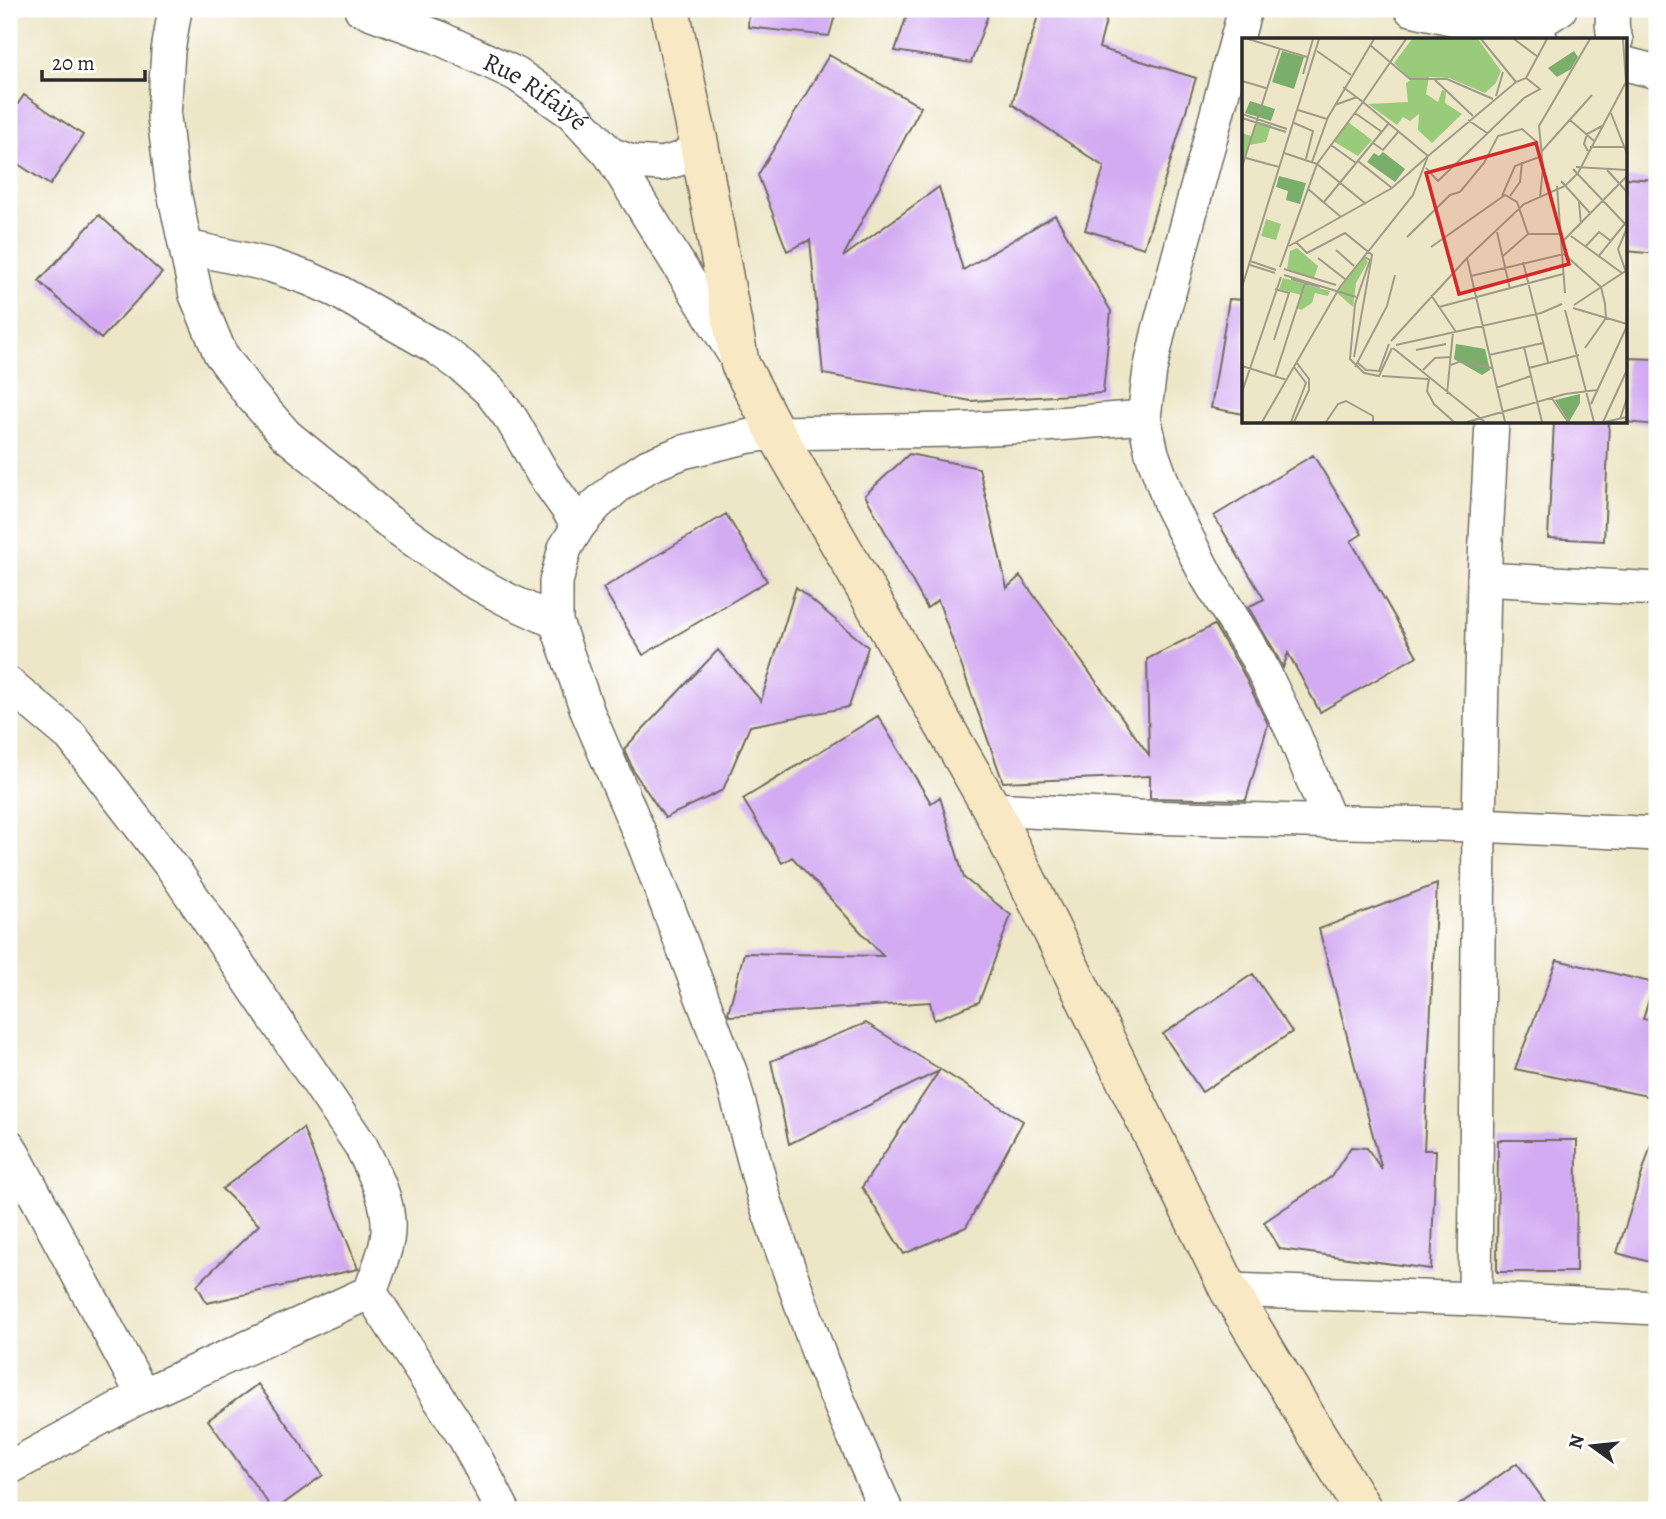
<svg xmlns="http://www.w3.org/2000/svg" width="1666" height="1519" viewBox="0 0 1666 1519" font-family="Alegreya,serif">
<rect width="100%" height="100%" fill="#fff"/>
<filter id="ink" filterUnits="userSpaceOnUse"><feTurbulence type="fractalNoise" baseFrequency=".0143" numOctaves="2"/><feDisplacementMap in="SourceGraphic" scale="14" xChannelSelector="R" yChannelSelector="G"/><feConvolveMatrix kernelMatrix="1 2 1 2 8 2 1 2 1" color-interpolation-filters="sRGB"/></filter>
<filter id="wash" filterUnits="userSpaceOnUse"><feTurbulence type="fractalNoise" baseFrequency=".00686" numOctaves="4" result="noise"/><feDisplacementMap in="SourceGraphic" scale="28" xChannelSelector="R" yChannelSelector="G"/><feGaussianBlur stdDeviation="1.57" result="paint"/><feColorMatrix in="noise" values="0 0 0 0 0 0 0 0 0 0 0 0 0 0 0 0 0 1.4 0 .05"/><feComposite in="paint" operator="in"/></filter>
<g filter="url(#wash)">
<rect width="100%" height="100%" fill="#ede6c7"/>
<g id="blocks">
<path fill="#d3abf2" d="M749,9h88l-8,27 -81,-9z
M909,9h81l-19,54 -76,-12z
M1040,9h69l-10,39 97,30 -52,170 -59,-18 19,-63 -92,-63z
M829,55l92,52 -78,150 96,-70 24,83 92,-55 56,96 -8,82 -132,8 -148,-27 -13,-134 -23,11 -29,-76z
M24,95l59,40 -33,50 -41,-27v-41z
M1626,178l31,2v74l-31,-3z
M99,215l63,58 -61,66 -62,-58z
M1229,299l15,1v114l-33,-6z
M1626,358l31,1v66l-31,-3z
M1554,422h55l-5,119 -56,-3z
M909,454l70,14 28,120 13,-12 129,179 -2,-96 67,-34 27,44 27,55 -22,76 -96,-2v-22l-147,6 -65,-182 -11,8 -62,-113z
M1313,455l49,79 -11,7 66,115 -97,56 -32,-59 -5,15 -9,-18 -26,-43 16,-8 -50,-83z
M726,514l41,67 -124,74 -40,-67z
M796,587l72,60 -19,60 -99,19 -27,64 -58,28 -31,-46 -10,-23 94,-99 43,51z
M878,716l53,87 9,-6 24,81 47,37 -32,87 -45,18 -4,-18 -200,14 -2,-3 16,-60 139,3 -91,-99 -10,6 -39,-64z
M1437,884l-13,266h12l-5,119 -151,-20 -16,-27 67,-45 20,-30 16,1 15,22 -63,-241z
M1557,960l97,23 -11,36 14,2v77l-142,-29z
M1253,974l39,58 -90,60 -39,-58z
M866,1023l157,98 -57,106 -62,27 -42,-67 77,-116 -150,73 -18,-83z
M303,1128l55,141 -151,34 -10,-18 62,-60 -37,-36z
M1498,1140h79l-1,132h-79z
M1651,1145l6,1v118l-40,-11z
M258,1384l65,91 -48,35h-2l-65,-90z
M1517,1463l34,47h-99z"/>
</g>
</g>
<g filter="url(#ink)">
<use href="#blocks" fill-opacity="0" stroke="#6f6c62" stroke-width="2"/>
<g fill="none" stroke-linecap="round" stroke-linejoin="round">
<g stroke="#6f6c62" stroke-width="36">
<g id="street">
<path d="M175,9l-7,42 -4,66 8,66 24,112 24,58 30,41 36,41 54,44 46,41 83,59 39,21 48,22"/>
<path id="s1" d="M361,9l74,27 81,38 56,39 38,41 22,8 30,2 21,-6 16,-14"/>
<path d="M1245,9l-86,321 -9,40 -6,47 8,36 19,53 35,69 52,85 36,74 36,88"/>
<path d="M1411,9l109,25 21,6"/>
<path d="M1613,9c-1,10 -2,22 3,31"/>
<path d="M1520,34l40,-25"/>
<path d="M1626,64l31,8"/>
<path d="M610,154l126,203"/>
<path d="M187,247l83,18 40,14 27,12 100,57 25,18 28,25 22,29 31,54 36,51"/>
<path d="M1484,579l173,10"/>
<path d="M9,684l62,52 104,135 186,275c14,29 32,60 26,94 -3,17 -11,35 -17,52l-227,103"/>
<path d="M992,809l147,8 340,8 178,9"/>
<path d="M9,1146l134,249 -134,73"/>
<path d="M1229,1290l246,9 182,9"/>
<path d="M370,1292l95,146 38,72"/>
<path d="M1475,1299l4,-474 5,-246 8,-157"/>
<path d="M886,1510l-64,-147 -57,-162 -34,-127 -87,-230 -56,-131 -32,-91v-40l9,-34 14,-23 17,-20 22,-19 30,-20 35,-14 67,-16 26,-3 177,-3 78,-4 113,-9"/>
</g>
</g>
<g stroke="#6f6c62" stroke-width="41">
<path id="secondary" d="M670,9l29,135 41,220 36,69 216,376 237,481 134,220"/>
</g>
<use href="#street" stroke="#fff" stroke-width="33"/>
<use href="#secondary" stroke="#f8e8c3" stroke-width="38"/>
</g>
</g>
<g text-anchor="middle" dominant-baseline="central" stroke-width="5" stroke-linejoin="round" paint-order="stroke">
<g font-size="26" fill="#2b2b2b" stroke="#fff">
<text stroke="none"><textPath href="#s1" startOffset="194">Rue Rifaiyé</textPath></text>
</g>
</g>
<g transform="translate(1242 38)">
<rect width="385" height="385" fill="#ede6c7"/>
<path d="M170,1h66l23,32 -5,12 -11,10 -36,-15 -20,-1 -3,17 12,8 4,-12 4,1 -1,12 17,11 -30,29 -14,-13 1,-16 -9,7 -7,-4 -6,8 -29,-21 40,-2 -2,-19 5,-3 -17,-17zM14,83l15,4 -5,17 -17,3 -7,17v-29l9,3zM106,84l24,18 -14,16 -25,-15zM24,181l15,5 -5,16 -15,-4zM55,210l21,18 -4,12 -27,-9 3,-18zM123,219l3,5 -12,21 -3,24 -17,-15zM41,240l47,13 -2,5 -13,-3 -3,10 -11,7 -4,-2 4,-13 -22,-6z" fill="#99cb7b"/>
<path d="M40,13l22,6 -10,32 -22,-7zM332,13l4,6 -7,12 -14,8 -9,-9zM8,63l25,8 -4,12 -26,-8zM141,114l22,17 -10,13 -28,-20 7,-9 5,3zM37,138l27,7 -6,21 -14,-4 2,-9 -12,-4zM214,306l29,5 5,21 -8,5 -28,-16zM338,356v9l-11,19 -14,-22z" fill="#7aaf6b"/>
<path fill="none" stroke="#9f9b89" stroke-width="2" d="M6,1l59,18M239,1l35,43M272,1l24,18M128,7l40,34h37l46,20M75,13l34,24M61,36l10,-35M284,40l21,-39M192,41l39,37M0,43l24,7M254,58l7,-24M93,67l22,-8M56,72l29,9 47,-80M113,75l27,19M369,75l16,41M0,76l45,15M0,80l44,14M226,82l19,13M328,82l24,21M52,85l19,8 -7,28M131,105l10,7 16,-19M89,107l25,18M348,109h36M346,113l-4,-7 3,-10 17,-9M299,114l51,-57M42,115l33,11 49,40M4,120l33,9M116,123l34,27M70,124l16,-45M0,129l38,-119M334,129l51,3M331,131l54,57M365,132l20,22M319,143l29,32M315,148l8,107M66,151l33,28M260,158l13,-30 27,-10M268,158l10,-14 2,-20M298,159l3,-30 -4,-41 51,-87M82,164l65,-79M337,164l2,22M385,190l-9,21 9,26M255,194l13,57M329,198l51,37M165,199l43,-42 10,-3 24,-29 14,-27 24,-7 16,14M321,203l64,-65M54,204l11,11 38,-20 27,22 -18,102M47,208l103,-58 36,-32 -65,-54 43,-63M189,209l74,-52 12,7 11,32M343,209l14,-15 12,9M94,212l18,16M322,216l37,33 4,17 1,14 -21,30M121,218l7,4 -15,44 -5,55 14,14 15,3 13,-28M261,218l25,-22h35M356,219l29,-36M76,220l27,21M225,220l38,164M8,223l26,9M281,224l25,100M8,227l25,8M38,229l37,-103 46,-62 -20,-15M42,231l52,16M42,237l72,22M229,238l93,-22M49,241l29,8M0,249l77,-248M189,257l25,37M332,267l53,-35M197,269l124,-33M331,270l54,16M323,272l29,112M32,302l15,-47 -14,-4M149,303l76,-83 57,-54 41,-18 13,-13 48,-91 -3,-43M154,307l145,-32 21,-9M282,309l18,75M151,310l92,74M174,312l30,-6M247,317l54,-12M116,325l8,7 13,1 10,-27M209,327l10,-4 31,7M0,328l45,14M113,329l32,-61 8,-31M287,330l50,-13M181,332l12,-12 16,-1M33,338l30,-93M140,338l46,3M187,341l-2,12 7,13 20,18M254,350l35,-12M0,354l39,-115M205,356l6,-62M309,359l17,25M349,366l36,-78M378,381l7,-21M20,384l78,-135 73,-92 15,-39 88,-74 10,-4 14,11 -16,9 -86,83 -12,-13M49,384l15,-39 -12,-16M52,384l15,-32v-11l-12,-16M84,384l12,-18 8,-3 27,15v6M225,384l98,-28 32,-4M361,384l24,-52M363,384l22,-5"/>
<path fill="#d62828" fill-opacity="0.15" stroke="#d62828" stroke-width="3.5" d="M294,105l33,121 -110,30 -33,-121z"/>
<rect width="385" height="385" fill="none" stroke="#2b2b2b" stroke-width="3.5"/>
</g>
<rect width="1666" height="1519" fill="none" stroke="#fff" stroke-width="35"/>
<g transform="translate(1592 1446) rotate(285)" stroke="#ffffff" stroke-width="5" paint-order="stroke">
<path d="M0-5L12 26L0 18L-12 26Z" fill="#2b2b2b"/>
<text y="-10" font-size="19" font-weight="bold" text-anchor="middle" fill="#2b2b2b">N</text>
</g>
<path d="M42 70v10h103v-10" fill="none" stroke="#2b2b2b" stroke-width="3.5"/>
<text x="52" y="70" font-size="21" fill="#2b2b2b" stroke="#ffffff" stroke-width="5" paint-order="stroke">20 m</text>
</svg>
